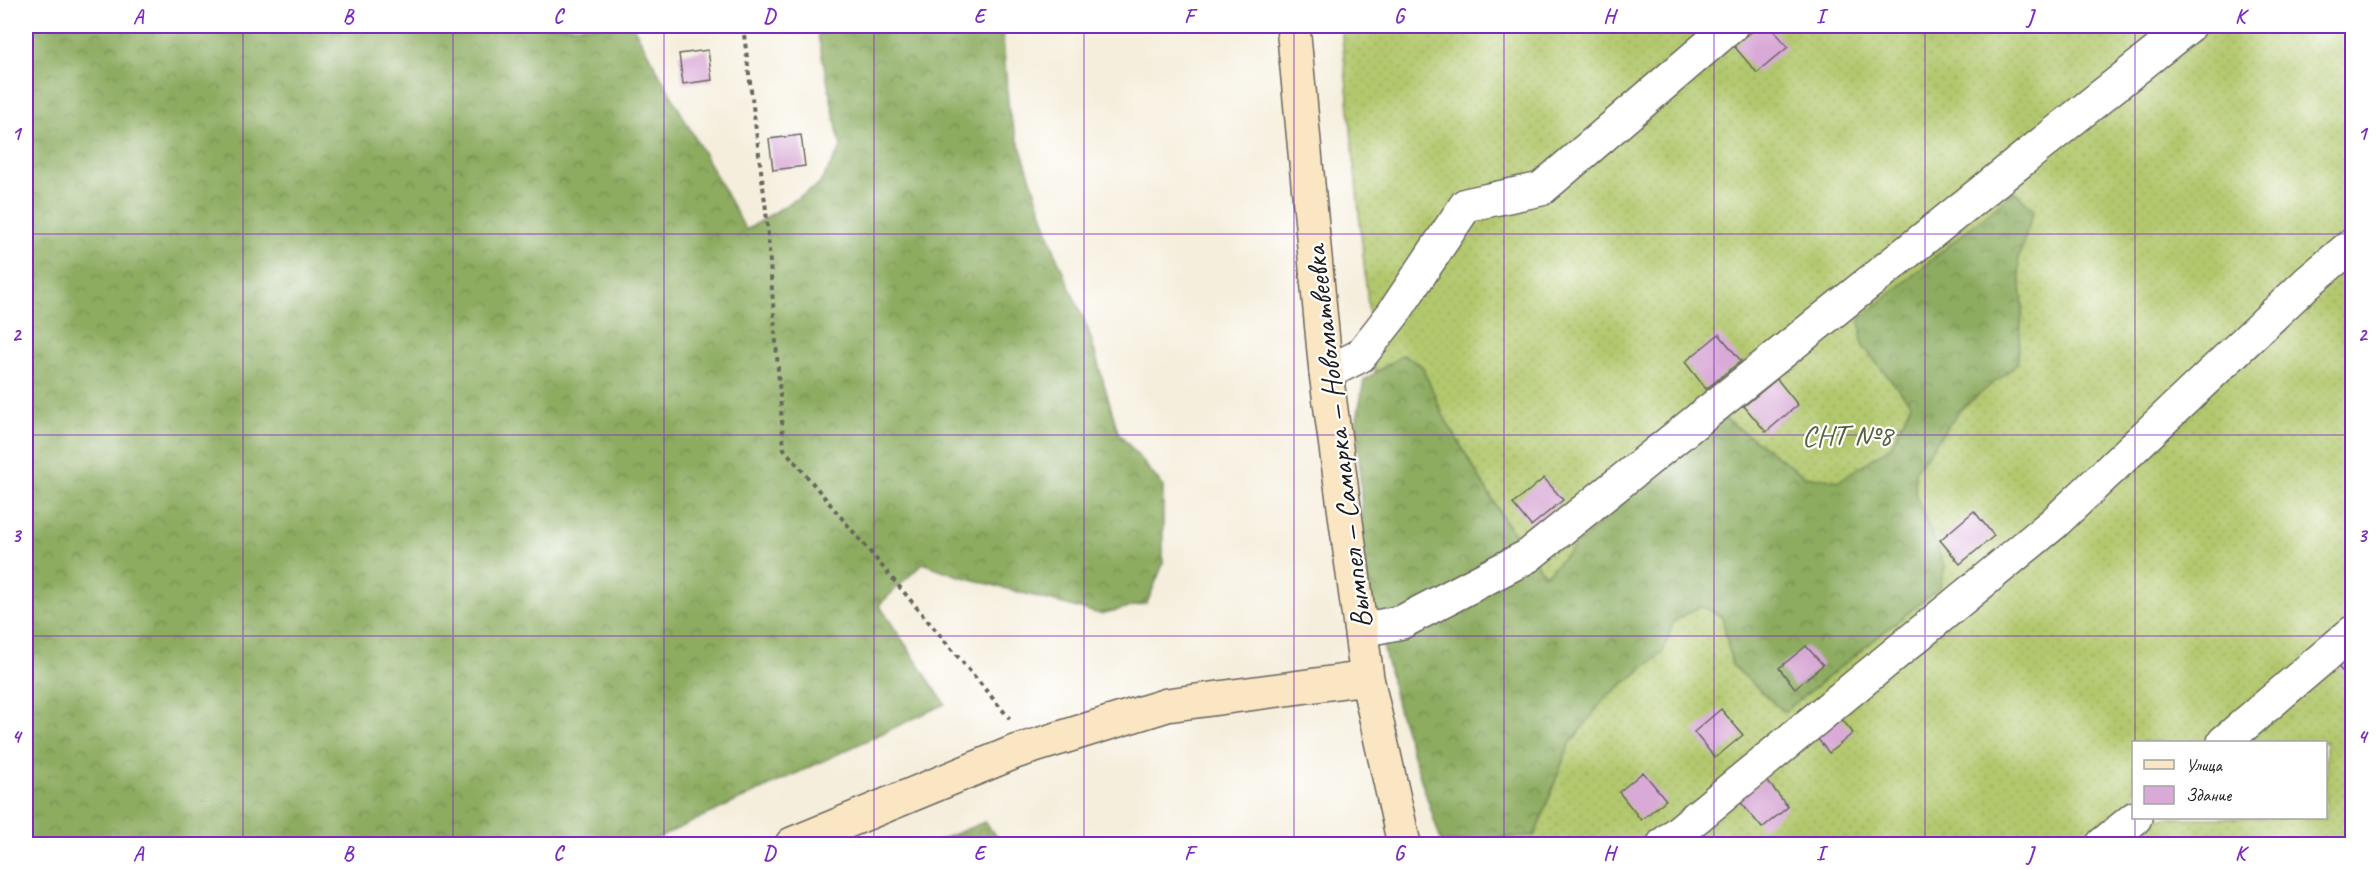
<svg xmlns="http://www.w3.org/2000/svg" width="2378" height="870" viewBox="0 0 2378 870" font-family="Caveat,sans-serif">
<defs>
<pattern id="grass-dots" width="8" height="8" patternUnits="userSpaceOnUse" patternTransform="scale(1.5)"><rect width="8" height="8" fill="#b2c86d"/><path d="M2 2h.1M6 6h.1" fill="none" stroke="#98ab5e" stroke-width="1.8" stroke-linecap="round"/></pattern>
<pattern id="forest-crowns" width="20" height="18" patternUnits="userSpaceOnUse" patternTransform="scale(1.5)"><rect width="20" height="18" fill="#8dac60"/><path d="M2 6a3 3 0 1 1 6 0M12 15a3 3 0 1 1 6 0" fill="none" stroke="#728b4e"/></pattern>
</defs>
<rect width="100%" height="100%" fill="#fff"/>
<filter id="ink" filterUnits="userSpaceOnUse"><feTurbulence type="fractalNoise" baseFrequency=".0167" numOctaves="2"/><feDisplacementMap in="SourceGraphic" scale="12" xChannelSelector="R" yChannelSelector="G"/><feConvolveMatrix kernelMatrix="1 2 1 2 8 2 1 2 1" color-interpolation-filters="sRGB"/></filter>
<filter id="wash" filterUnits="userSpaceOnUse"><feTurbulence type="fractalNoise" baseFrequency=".008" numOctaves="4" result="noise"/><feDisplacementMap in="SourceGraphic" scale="24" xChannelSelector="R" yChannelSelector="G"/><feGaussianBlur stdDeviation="1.35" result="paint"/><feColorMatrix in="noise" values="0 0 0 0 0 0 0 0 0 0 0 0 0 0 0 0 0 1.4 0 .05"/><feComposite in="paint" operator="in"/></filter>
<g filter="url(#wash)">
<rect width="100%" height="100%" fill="#f5eedc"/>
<path fill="url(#grass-dots)" stroke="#677244" stroke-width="1.5" fill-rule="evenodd" d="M1341,26h1011v818h-896l-39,-171 -9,-60 -35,-256zM2134,742h192v76h-192z"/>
<path fill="url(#forest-crowns)" stroke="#54643e" stroke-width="1.5" d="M26,26h607l113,204 73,-45 22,-37 -25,-122h186l7,87 48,145 31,71 30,103 45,54v78l-16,39 -47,11 -144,-39 -33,-12 -44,42 66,99 -300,140h-619z
M2015,191l19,19 -16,49 5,45 -6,60 -57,46 -45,61v22l30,74 -5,20 -156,125 -52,-47 -10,-49 -21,-10 -27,15 -12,33 -56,43 -37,48 -34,90 -93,9 -44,-135 -33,-140 -8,-150 7,-39 39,-25 19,11 21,49 63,108 39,52 95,-90 84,-67 81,58 34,5 52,-35 20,-42 -49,-59 -2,-26z
M985,822l18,22h-73z"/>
<g id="blocks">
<path fill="#d9aad7" d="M1759,26h11l18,21 -31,26 -23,-27z
M708,50l4,30 -29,4 -4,-30z
M801,135l4,31 -32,4 -4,-31z
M1719,334l22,27 -35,28 -21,-27z
M1777,379l21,26 -32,27 -22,-26z
M1544,478l19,22 -32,26 -18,-22z
M1974,511l20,25 -34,28 -20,-24z
M1806,646l17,19 -28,23 -16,-20z
M2352,652v28l-2,1 -13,-16z
M1721,709l22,26 -28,23 -21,-26z
M1837,713l16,20 -24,20 -16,-20z
M1643,772l23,28 -25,20 -22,-28z
M1765,778l23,29 -26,21 -24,-29z"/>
</g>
</g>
<g filter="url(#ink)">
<use href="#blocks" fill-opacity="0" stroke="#68665f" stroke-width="1.5"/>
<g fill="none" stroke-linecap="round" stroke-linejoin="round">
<g stroke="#68665f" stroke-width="36">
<path id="street" d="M1326,373l34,-17 33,-42 73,-109 75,-16 190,-163
M1362,630l40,-8 126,-66 661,-530
M2224,742l128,-109
M1664,844l390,-321 254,-241 44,-37
M2103,844l32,-26"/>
</g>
<g stroke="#68665f" stroke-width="36">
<path id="secondary" d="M1293,26l33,347 41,305 37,166
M792,844l223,-92 152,-47 200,-27"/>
</g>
<path stroke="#68665f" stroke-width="4" stroke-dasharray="4.5 4.5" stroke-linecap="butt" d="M743,26l23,184 18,239 226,270"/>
<use href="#street" stroke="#fff" stroke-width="33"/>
<use href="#secondary" stroke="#fbe6c3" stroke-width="33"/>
</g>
</g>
<path fill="none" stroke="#7b2cbf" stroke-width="1.5" stroke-opacity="0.55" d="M243,26v818M453,26v818M664,26v818M874,26v818M1084,26v818M1294,26v818M1504,26v818M1714,26v818M1925,26v818M2135,26v716M26,234h2326M26,435h2326M26,636h2326M2135,818v26"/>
<g text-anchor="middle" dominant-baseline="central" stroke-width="4.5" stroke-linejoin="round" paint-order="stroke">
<g font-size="30" fill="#58613c" stroke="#fff">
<text x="1847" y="435">СНТ №8</text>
</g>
<g font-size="30" fill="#1c1c1c" stroke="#fff">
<text transform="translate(1338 437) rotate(-97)">Вымпел — Самарка — Новоматвеевка</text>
</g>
</g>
<rect width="2378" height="870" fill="none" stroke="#fff" stroke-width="66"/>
<rect x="2132" y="741" width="195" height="78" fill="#ffffff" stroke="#a4a4a4" stroke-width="1.5"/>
<rect x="2144" y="760" width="30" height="9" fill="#fbe6c3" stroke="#a4a4a4" stroke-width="1.5"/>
<text x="2186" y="771" font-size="18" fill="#1c1c1c">Улица</text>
<rect x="2144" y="786" width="30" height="18" fill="#d9aad7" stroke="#a4a4a4" stroke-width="1.5"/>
<text x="2186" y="801" font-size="18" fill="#1c1c1c">Здание</text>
<rect x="33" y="33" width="2312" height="804" fill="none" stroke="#7b2cbf" stroke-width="2"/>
<g font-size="20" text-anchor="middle" font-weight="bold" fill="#7b2cbf">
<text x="138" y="23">A</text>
<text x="348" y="23">B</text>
<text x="558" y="23">C</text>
<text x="769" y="23">D</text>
<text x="979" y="23">E</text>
<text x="1189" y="23">F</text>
<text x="1399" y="23">G</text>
<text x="1609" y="23">H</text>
<text x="1820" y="23">I</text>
<text x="2030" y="23">J</text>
<text x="2240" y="23">K</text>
<text x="16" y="140">1</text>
<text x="2362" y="140">1</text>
<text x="16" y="341">2</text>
<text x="2362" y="341">2</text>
<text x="16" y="542">3</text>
<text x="2362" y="542">3</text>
<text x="16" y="743">4</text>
<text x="2362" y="743">4</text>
<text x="138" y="860">A</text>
<text x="348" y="860">B</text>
<text x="558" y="860">C</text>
<text x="769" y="860">D</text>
<text x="979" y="860">E</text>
<text x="1189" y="860">F</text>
<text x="1399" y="860">G</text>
<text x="1609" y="860">H</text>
<text x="1820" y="860">I</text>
<text x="2030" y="860">J</text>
<text x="2240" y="860">K</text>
</g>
</svg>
